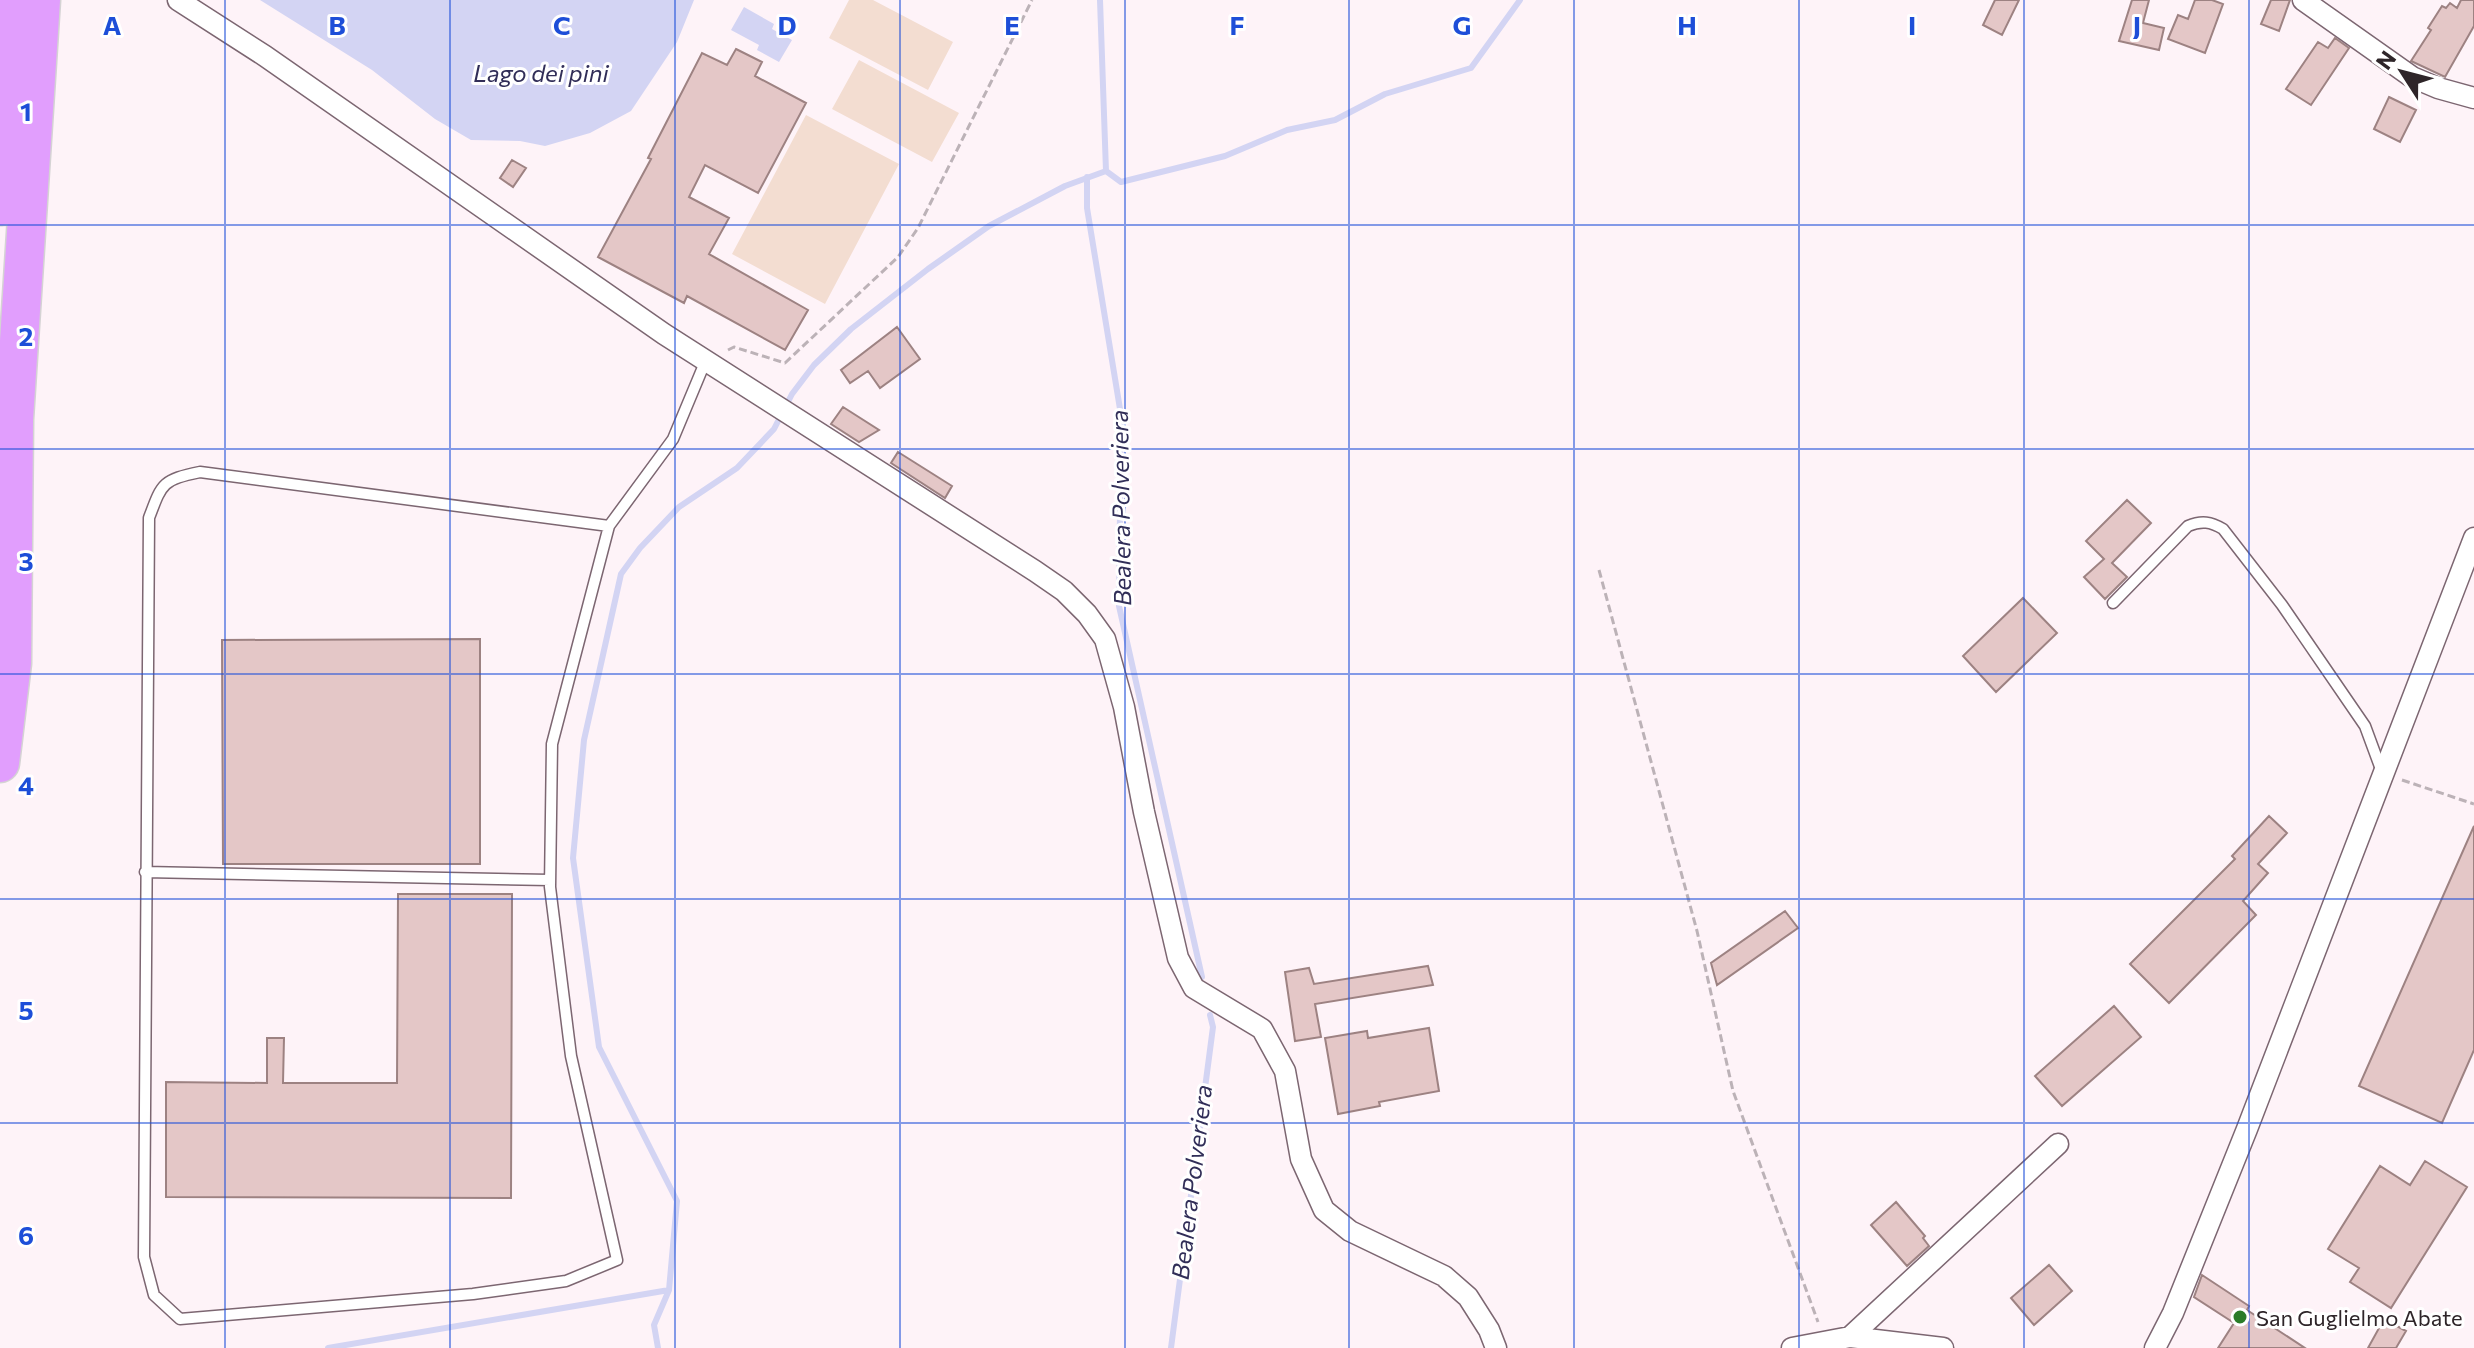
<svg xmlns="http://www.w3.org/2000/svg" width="2474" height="1348" viewBox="0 0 2474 1348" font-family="Commissioner,sans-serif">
<rect width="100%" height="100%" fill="#fef3f8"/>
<path fill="#f3ddd1" d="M849,0h24l80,42 -25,48 -99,-52z
M859,60l100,53 -27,49 -100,-53z
M806,115l93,49 -74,140 -93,-50z"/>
<path fill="#d3d4f3" d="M260,0h434l-17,42 -46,69 -41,22 -45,13 -25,-5 -49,-1 -36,-21 -63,-49z
M744,7l30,17 -2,5 20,11 -13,22 -22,-12 2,-5 -28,-15z"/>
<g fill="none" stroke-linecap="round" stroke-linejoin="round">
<path stroke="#d3d4f3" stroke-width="6" d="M1100,0l6,171
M1087,177v31l34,207 -2,191 83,371
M328,1348l341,-58
M658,1348l-4,-23 15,-35 8,-89 -78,-154 -26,-189 11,-118 37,-166 19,-26 39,-41 58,-39 37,-39 18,-35 22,-29 37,-36 77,-60 61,-43 76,-40 41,-15 15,11 104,-26 62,-26 48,-10 50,-26 86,-26 49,-68
M1171,1348l42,-321 -3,-12"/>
</g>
<path fill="#e4c7c7" stroke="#9d8282" stroke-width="2" d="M1995,0h24l-17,35 -19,-10z
M2132,0h17l-6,23 21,5 -5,22 -40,-9z
M2195,0h17l11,4 -18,49 -37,-14 10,-24 10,4z
M2271,0h19l-11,31 -18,-7z
M2461,0h13v26l-29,51 -34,-16 20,-31 -3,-2 14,-22 4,2 4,-5 7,5z
M2335,38l14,10 -38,57 -25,-16 32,-47 10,6z
M736,49l26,13 -7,14 51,27 -48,90 -53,-28 -16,32 40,21 -20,36 99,56 -23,40 -98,-54 -3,7 -86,-46 53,-98 -3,-1 54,-105 25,12z
M2389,97l27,13 -16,32 -26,-13z
M512,160l14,8 -13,19 -13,-9z
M897,327l23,32 -40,29 -12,-17 -18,12 -9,-13z
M843,407l36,23 -20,12 -28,-18z
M898,452l54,34 -7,12 -54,-35z
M2127,500l24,23 -39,40 15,14 -22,22 -21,-22 20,-18 -18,-18z
M2023,598l34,35 -61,59 -33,-36z
M480,639v225h-257l-1,-224z
M2269,816l18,17 -29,31 10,9 -25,28 13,14 -87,88 -39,-39 105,-105 -3,-3z
M2474,826v224l-32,73 -83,-37z
M398,894h114l-1,304 -345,-1v-115l101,1v-45h17l-1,45h114z
M1785,911l13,17 -81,57 -6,-22z
M1428,966l5,19 -118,19 6,33 -26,4 -10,-69 24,-4 5,16z
M2114,1006l27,31 -79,69 -27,-30z
M1429,1028l10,63 -60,11 1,4 -42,8 -13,-76 42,-7 1,7z
M2425,1161l42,26 -76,121 -41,-26 9,-14 -31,-19 52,-83 30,19z
M1896,1202l29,34 -2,2 6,8 -22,20 -36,-41z
M2049,1265l23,26 -38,34 -23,-27z
M2202,1275l47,31 -2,4 58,38h-87l16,-25 -40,-26z
M2384,1319l22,12 -10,17h-28z"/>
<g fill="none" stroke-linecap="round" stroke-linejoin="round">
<g stroke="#7c6671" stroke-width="13">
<path id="lane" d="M609,526l-409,-54c-38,8 -38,11 -51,46l-5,739 10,38 26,24 293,-25 93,-13 51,-21 -46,-204 -21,-169 2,-143 57,-218 64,-87 33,-79
M2113,603l75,-77c14,-6 23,-4 35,3l59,76 83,121 17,46
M145,872l405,8"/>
</g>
<g stroke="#7c6671" stroke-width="23">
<path id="street" d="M178,0l87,56 399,278 371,237 29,20 23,23 18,25 19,68 20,105 34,146 16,30 68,41 23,42 16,88 23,51 26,21 94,45 24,21 21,33 7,18
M2303,0l109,77 26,11 36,10
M1850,1337l208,-193
M1792,1348l58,-11 93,11
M2155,1348l18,-35 74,-184 227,-591"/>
</g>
<g stroke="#d5d3d4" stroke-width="41">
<path id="highway" d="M2,206l2,-206
M0,763l12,-100 2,-244 27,-419"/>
</g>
<path stroke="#bcb2b7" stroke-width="3" stroke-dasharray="8 4" stroke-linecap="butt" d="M728,350l6,-3 51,16 113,-106 20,-29 114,-228
M1599,570l98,361 36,160 85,231
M2402,780l72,24"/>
<use href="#lane" stroke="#fff" stroke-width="10"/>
<use href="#street" stroke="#fff" stroke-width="20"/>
<use href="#highway" stroke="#e19efd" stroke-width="38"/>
</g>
<path fill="none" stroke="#1d4ed8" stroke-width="2" stroke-opacity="0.55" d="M225,0v1348M450,0v1348M675,0v1348M900,0v1348M1125,0v1348M1349,0v1348M1574,0v1348M1799,0v1348M2024,0v1348M2249,0v1348M0,225h2474M0,449h2474M0,674h2474M0,899h2474M0,1123h2474"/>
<circle fill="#2a7c28" stroke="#fff" stroke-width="3" cx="2240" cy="1317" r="8"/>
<g text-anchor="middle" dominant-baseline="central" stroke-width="6" stroke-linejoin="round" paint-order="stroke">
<g font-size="22" fill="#2e2529" stroke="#fff" text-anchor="start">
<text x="2256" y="1317">San Guglielmo Abate</text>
</g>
<g font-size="24" font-style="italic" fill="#312e58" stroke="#fff">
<text x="541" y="72">Lago dei pini</text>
<text transform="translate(1120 508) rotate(-91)">Bealera Polveriera</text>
<text transform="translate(1191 1182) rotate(-83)">Bealera Polveriera</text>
</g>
</g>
<g font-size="26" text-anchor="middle" font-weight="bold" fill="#1d4ed8" stroke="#fff" stroke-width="6" stroke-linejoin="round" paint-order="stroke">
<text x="112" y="35">A</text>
<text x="337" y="35">B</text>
<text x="562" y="35">C</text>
<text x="787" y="35">D</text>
<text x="1012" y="35">E</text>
<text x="1237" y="35">F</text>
<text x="1462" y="35">G</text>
<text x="1687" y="35">H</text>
<text x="1912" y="35">I</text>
<text x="2137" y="35">J</text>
<text x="26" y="121">1</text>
<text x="26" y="346">2</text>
<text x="26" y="571">3</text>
<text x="26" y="795">4</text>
<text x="26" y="1020">5</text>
<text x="26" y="1245">6</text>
</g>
<g transform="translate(2402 72) rotate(306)" stroke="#ffffff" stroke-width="6" paint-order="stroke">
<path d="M0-6L14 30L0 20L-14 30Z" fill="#2e2529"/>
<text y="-12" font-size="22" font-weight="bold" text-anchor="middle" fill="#2e2529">N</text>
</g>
</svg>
